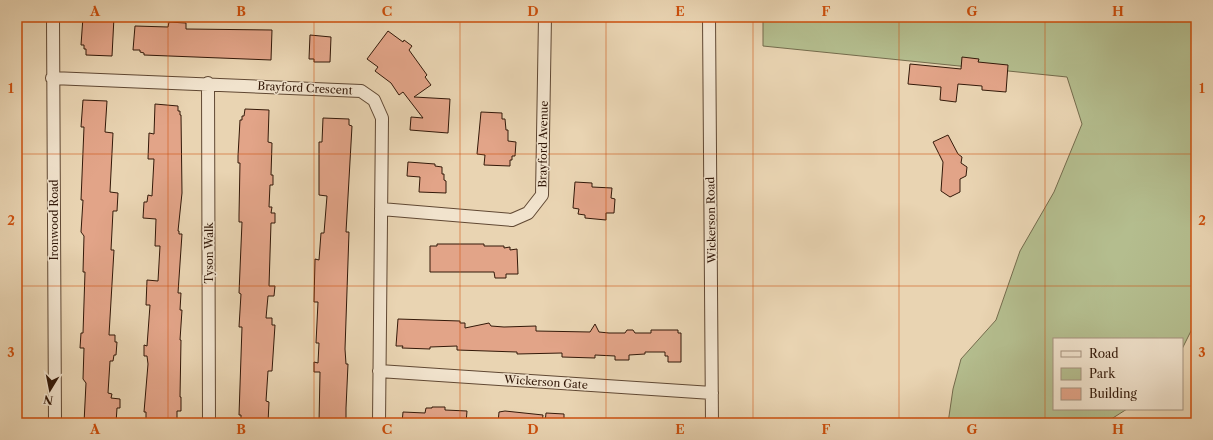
<svg xmlns="http://www.w3.org/2000/svg" width="1213" height="440" viewBox="0 0 1213 440" font-family="'Libre Caslon Text',serif">
<rect width="100%" height="100%" fill="#e9d4b2"/>
<filter id="stains"><feTurbulence type="fractalNoise" baseFrequency=".005" numOctaves="4"/><feColorMatrix values="0 0 0 0 .2 0 0 0 0 .09 0 0 0 0 .02 0 0 0 .5 -.17"/></filter>
<radialGradient id="worn" r=".72"><stop offset=".6" stop-color="#630" stop-opacity="0"/><stop offset="1" stop-color="#630" stop-opacity=".3"/></radialGradient>
<path fill="#b4bd8e" stroke="#746b4c" d="M763,17h433v309l-4,3 -10,20v-10h-128v70h73l-22,14h-157l5,-34 8,-30 35,-39 24,-69 34,-59 28,-68 -15,-47 -304,-31z"/>
<path fill="#e2a488" stroke="#331909" d="M83,17h31l-2,39 -26,-1v-6h-2v-4h-3z
M169,22l17,1v6l86,1 -1,30 -127,-5v-2l-4,-1v-2h-7l2,-24 33,1z
M388,31l15,11 1,-2 8,6 -3,4 18,25 -2,2 6,8 -17,12 36,2 -2,34 -38,-3 1,-13 12,1 -20,-26 -4,3 -8,-12 -16,-12 3,-4 -11,-8z
M310,35l21,2 -1,25h-16v-3h-5z
M962,57l17,2 -1,3 30,3 -2,27 -24,-2v-4l-24,-2 -2,18 -16,-2 1,-13 -33,-3 2,-20 51,5z
M83,100l24,1 -2,31 8,1 -3,59 8,1 -1,18h-4l-2,39h3l-5,85h6v7h2l-1,13h-2l-1,6h-3l-2,32 4,1 -1,4 9,1v9h-3l-1,15h-32l2,-40 -3,-4 1,-31h-4l1,-15h2l2,-61h-2l1,-36 -3,-4 2,-32h-2l3,-73h-3z
M155,104l23,2v5h2v4h1l1,78 -4,38h1v3h3l-4,59h3l-1,17h2l-2,30h1l-1,57h1v14h-4v11l-31,-2v-8h-2l4,-48 -1,-8h-3v-11l3,1 3,-41h-4l1,-25 11,1 2,-35h-5l1,-27 -13,-1 1,-16h3l1,-7 4,1 2,-37h-6l1,-26 5,1z
M245,109l24,1 -1,32 4,1 -1,32h2v10h-3l-1,22h3l-1,6h4v10h-4l-2,63h6l-1,10h-6l-2,22h6v7h3l-3,46h-4l-2,30 3,1 -1,21h-23v-3h-4v-5h-2l3,-88h-3l2,-33 -2,-1 3,-71h-3v-7l1,-52h-2v-7l2,-36h2v-4h2z
M481,112l21,1v6h3l1,11h2v11l8,1 -1,14h-3v4h-2v6l-26,-1 1,-10 -8,-1z
M323,118l26,1v6l3,1 -6,106h3l-4,117 1,15h2l-2,44v11h-5v4h-22l1,-51h-6v-10l4,1 1,-20h-3l2,-41h-4l1,-43 4,1 2,-27h3l3,-37 -8,-1v-53h3z
M948,135l10,19 4,3 -1,6 6,4 -1,9 -6,3v13l-10,5 -9,-6 2,-29 -10,-20z
M408,162l27,2v2l7,1v7h2v6l2,1v12l-27,-1 1,-15 -13,-1z
M575,182l17,1v4l20,1 -1,10 4,1 -1,14h-8v7l-21,-2v-3l-7,-1 1,-5 -6,-1z
M437,244h47v2h20v2l6,-1v3l7,-1 1,25h-12v4h-11l-1,-6h-64v-26h7z
M398,319l62,2v2h5v5l24,-5 2,3 13,1 32,-1v5l54,1 5,-8 4,8 10,1h16l2,-3h6l2,3h16v-3h27v3h3v29h-13v-6h-3v-4h-20v2l-16,1v5h-14v-4l-20,-1v3l-33,-1v-4l-45,1v-2l-60,-2v-4l-27,1v2l-28,-1 1,-2h-7z
M432,407h13v3l22,1 -1,12h-64l1,-11 22,1 1,-5h6z
M505,411l38,4 -1,8h-44l1,-11z
M546,413l18,1v9h-19z"/>
<g fill="none" stroke-linecap="round" stroke-linejoin="round">
<g stroke="#604833" stroke-width="14">
<path id="minor" d="M53,17l2,406
M709,17l3,406
M52,78l309,13 13,9 8,18 -3,305
M208,83l1,340
M381,209l131,11 16,-7 14,-18 3,-178
M379,371l333,22"/>
</g>
<use href="#minor" stroke="#f1e3cd" stroke-width="12"/>
</g>
<path fill="none" stroke="#cd4f0c" stroke-width="1" stroke-opacity="0.55" d="M168,17v406M314,17v406M460,17v406M606,17v406M753,17v406M899,17v406M1045,17v406M17,154h1179M17,286h1179"/>
<g text-anchor="middle" dominant-baseline="central" stroke-width="3" stroke-linejoin="round" paint-order="stroke">
<g font-size="11" fill="#331909" stroke="#f1e3cd">
<text transform="translate(305 88) rotate(3)">Brayford Crescent</text>
<text transform="translate(543 144) rotate(-89)">Brayford Avenue</text>
<text transform="translate(54 220) rotate(-90)">Ironwood Road</text>
<text transform="translate(711 220) rotate(-91)">Wickerson Road</text>
<text transform="translate(209 253) rotate(-90)">Tyson Walk</text>
<text transform="translate(546 382) rotate(4)">Wickerson Gate</text>
</g>
</g>
<rect width="1213" height="440" fill="none" stroke="#e9d4b2" stroke-width="44"/>
<rect x="1053" y="338" width="130" height="72" fill="#f1e3cd" stroke="#a5927f"/>
<rect x="1061" y="351" width="20" height="6" fill="#f1e3cd" stroke="#a5927f"/>
<text x="1089" y="358" font-size="12" fill="#331909">Road</text>
<rect x="1061" y="368" width="20" height="12" fill="#b4bd8e" stroke="#a5927f"/>
<text x="1089" y="378" font-size="12" fill="#331909">Park</text>
<rect x="1061" y="388" width="20" height="12" fill="#e2a488" stroke="#a5927f"/>
<text x="1089" y="398" font-size="12" fill="#331909">Building</text>
<g transform="translate(50 390) rotate(190)" stroke="#f1e3cd" stroke-width="3" paint-order="stroke">
<path d="M0-3L7 15L0 10L-7 15Z" fill="#331909"/>
<text y="-6" font-size="11" font-weight="bold" text-anchor="middle" fill="#331909">N</text>
</g>
<rect x="22" y="22" width="1169" height="396" fill="none" stroke="#cd4f0c" stroke-width="1.5"/>
<g font-size="13" text-anchor="middle" font-weight="bold" fill="#cd4f0c">
<text x="95" y="16">A</text>
<text x="241" y="16">B</text>
<text x="387" y="16">C</text>
<text x="533" y="16">D</text>
<text x="680" y="16">E</text>
<text x="826" y="16">F</text>
<text x="972" y="16">G</text>
<text x="1118" y="16">H</text>
<text x="11" y="93">1</text>
<text x="1202" y="93">1</text>
<text x="11" y="225">2</text>
<text x="1202" y="225">2</text>
<text x="11" y="357">3</text>
<text x="1202" y="357">3</text>
<text x="95" y="434">A</text>
<text x="241" y="434">B</text>
<text x="387" y="434">C</text>
<text x="533" y="434">D</text>
<text x="680" y="434">E</text>
<text x="826" y="434">F</text>
<text x="972" y="434">G</text>
<text x="1118" y="434">H</text>
</g>
<rect width="100%" height="100%" filter="url(#stains)"/>
<rect width="100%" height="100%" fill="url(#worn)"/>
</svg>
